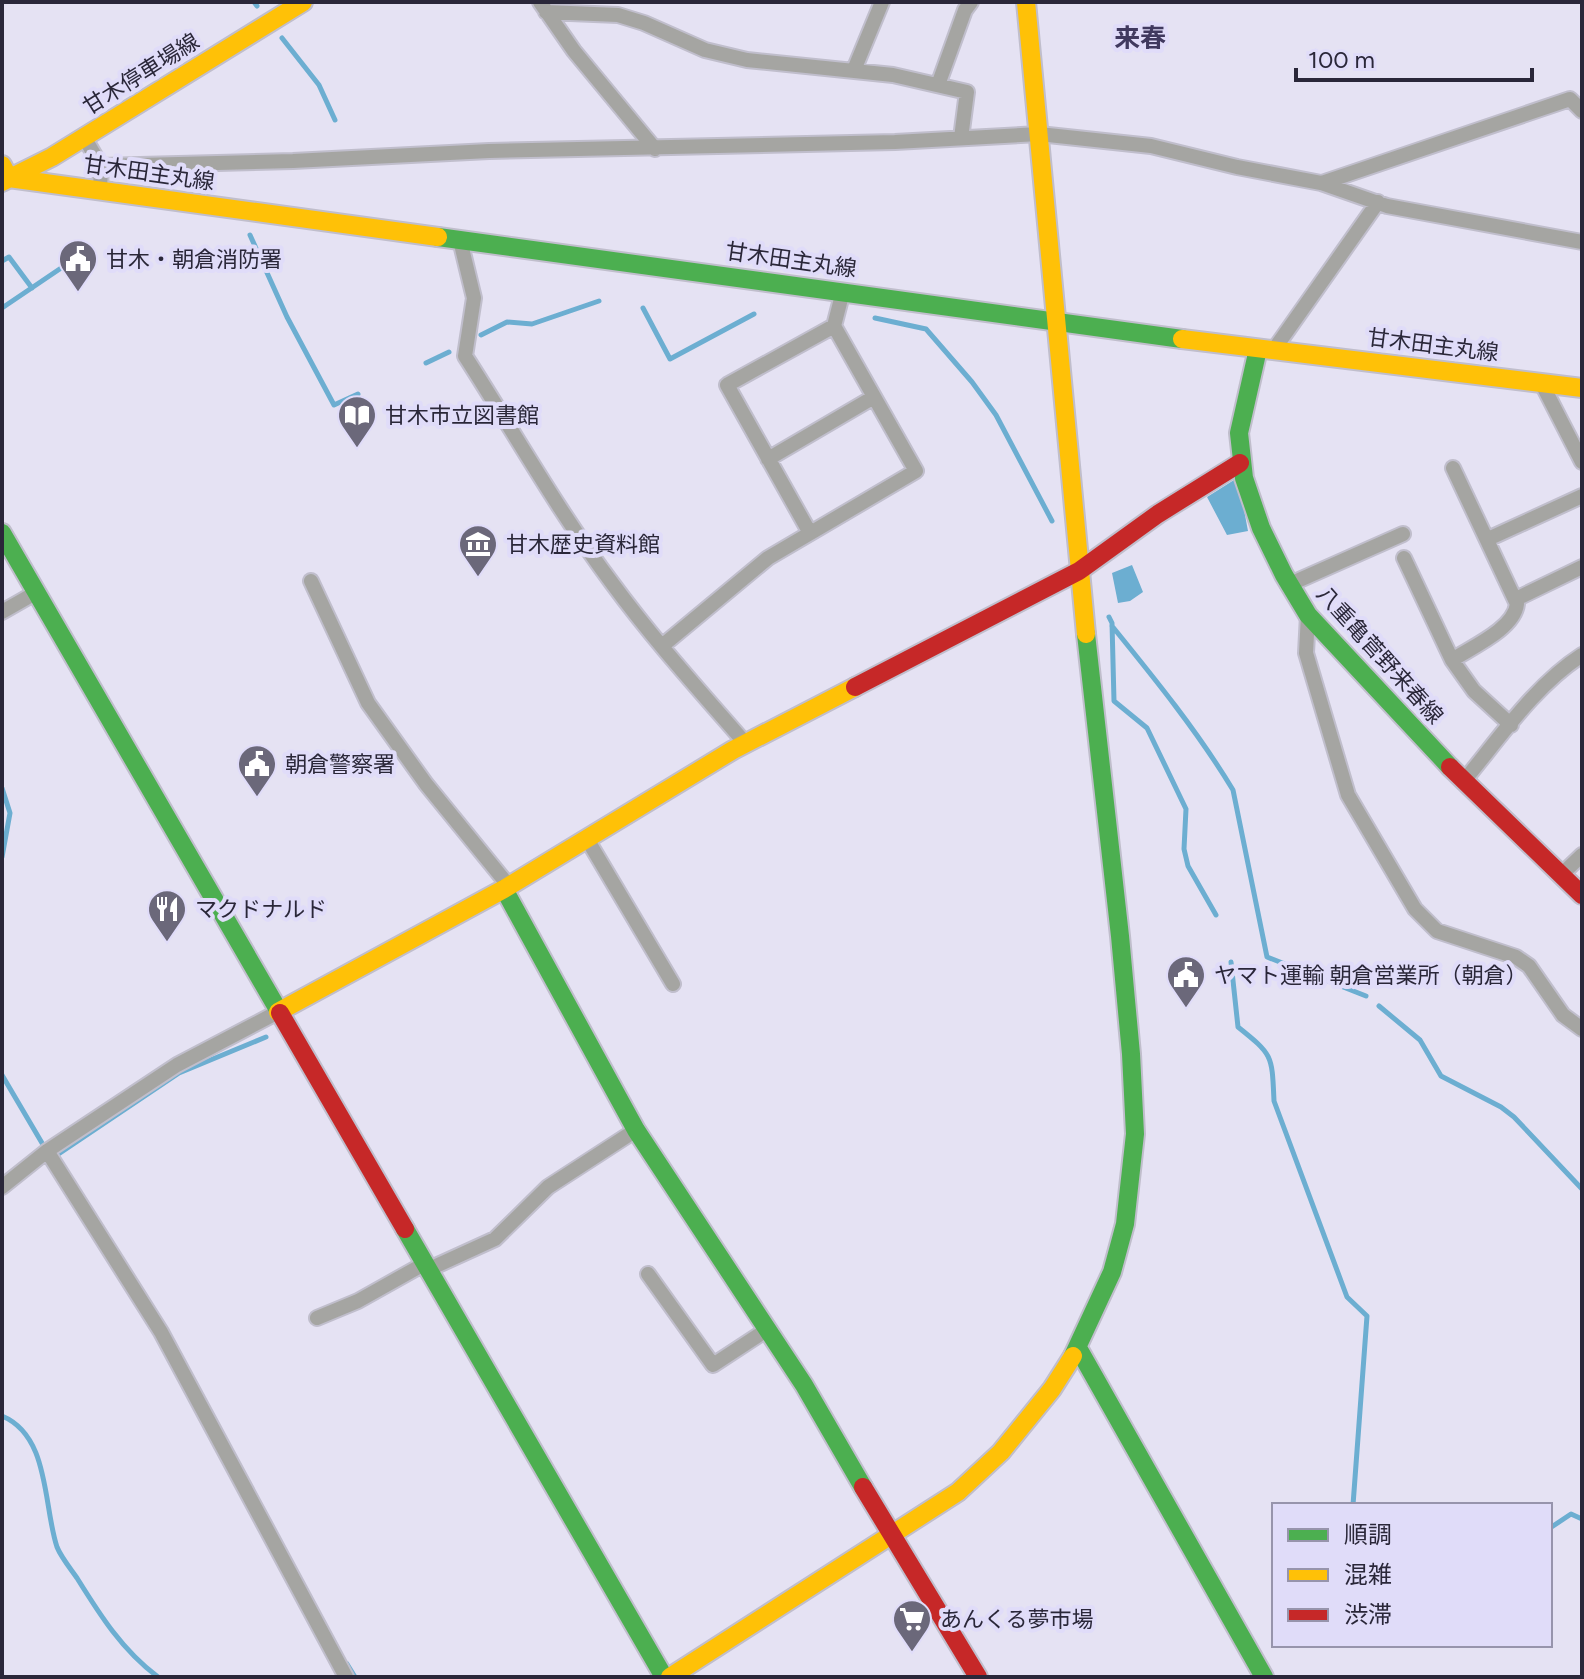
<svg xmlns="http://www.w3.org/2000/svg" width="1584" height="1679" viewBox="0 0 1584 1679" font-family="Figtree,'Noto Sans JP',sans-serif">
<rect width="100%" height="100%" fill="#e5e2f3"/>
<path fill="#6caed1" d="M1234,480l5,3 9,48 -21,4 -20,-38z
M1132,565l11,27 -13,9 -12,2 -6,-30z"/>
<g fill="none" stroke-linecap="round" stroke-linejoin="round">
<path stroke="#6caed1" stroke-width="5" d="M254,2l3,4
M282,38l37,47 16,35
M250,235l37,82 47,88 24,-11
M2,261l7,-4 23,31
M2,308l68,-46
M643,308l27,51 84,-45
M875,318l51,11 46,53 24,33 56,106
M481,335l26,-13 25,2 67,-23
M426,363l23,-11
M1109,617l3,6 2,78 33,27 39,81 -2,40 4,17 28,49
M1112,626c43,53 86,106 121,164l34,167 99,39
M2,788l8,25 -8,44
M1231,962l7,65c35,28 34,28 36,74l73,196 20,19 -14,189
M1379,1006l41,34 21,36 60,31 13,10 68,72
M2,1075l40,68
M54,1157l125,-84 87,-36
M2,1416c48,20 41,89 55,131 4,10 13,21 20,31 23,37 45,72 81,99
M1550,1528l21,-14 11,5
M347,1664l8,13"/>
<g stroke="#c0becc" stroke-width="18">
<path id="street" d="M540,2l34,49 81,98
M546,12l72,3 26,8 61,27 42,10 146,15 74,17 -6,46
M854,70l28,-68
M938,85l27,-75 6,-8
M84,137l17,29 -1,24
M101,166l192,-5 196,-10 406,-9 144,-8 112,12 86,21 84,16 66,23 195,36
M1322,183l248,-84 12,12
M460,240l14,58 -9,58c49,76 93,155 147,227 41,56 88,108 134,161
M1273,351l105,-149
M1541,382l41,80
M768,459l106,-62
M810,533l-83,-148 107,-59
M1488,539l94,-43
M1404,558l48,102 22,31 37,34
M311,581l57,122 58,81 83,102
M1288,585l115,-51
M1516,599l66,-32
M2,612l35,-20
M1308,615l-2,38 42,142 67,114 22,22 79,26 13,9 34,49 19,14
M662,646l106,-88 148,-87 -82,-145 9,-35
M1452,660c20,-13 62,-31 65,-56l-64,-136
M1463,782c36,-43 71,-96 119,-127
M587,839l86,145
M1561,875l21,-20
M47,1151l114,181 185,345
M2,1187l45,-36 130,-86 101,-53
M427,1270l68,-31 53,-52 88,-57
M648,1274l65,91 55,-36
M317,1318l41,-17 66,-37"/>
</g>
<g stroke="#c0becc" stroke-width="22">
<path id="fast" d="M438,237l744,102
M1258,349l-19,84 5,45 17,50 23,47 24,40 142,152
M2,533l278,480
M504,889l132,241 168,255 59,102
M405,1229l259,448
M1078,1348l186,329
M1073,1356l39,-84 13,-48 10,-90 -4,-80 -11,-118 -34,-302"/>
</g>
<g stroke="#c0becc" stroke-width="22">
<path id="slow" d="M1026,2l60,632
M2,165l7,13 429,59
M2,182l50,-25 251,-155
M1182,339l400,49
M278,1012l226,-123 229,-139 122,-63
M670,1677l288,-185 43,-40 51,-63 21,-33"/>
</g>
<g stroke="#c0becc" stroke-width="22">
<path id="jam" d="M855,687l224,-116 79,-57 82,-51
M1450,767l132,128
M280,1013l125,216
M863,1487l115,190"/>
</g>
<use href="#street" stroke="#a5a5a2" stroke-width="14"/>
<use href="#fast" stroke="#4caf50" stroke-width="18"/>
<use href="#slow" stroke="#ffc107" stroke-width="18"/>
<use href="#jam" stroke="#c62828" stroke-width="18"/>
</g>
<defs>
<g id="civic-pin" transform="scale(2)"><path d="M0 17L-7.5 6A9.5 9.5 0 1 1 7.5 6Z" fill="#6b687a" stroke="#e0dcf9"/><path d="M-.6-6.5H3V-4.5H.6V-3L4-1V1h2V6H-6V1h2V-1L-.6-3ZM-1.2 2.5V6h2.4V2.5Z" fill="#fff"/></g>
<g id="library-pin" transform="scale(2)"><path d="M0 17L-7.5 6A9.5 9.5 0 1 1 7.5 6Z" fill="#6b687a" stroke="#e0dcf9"/><path d="M-6-4Q-3-5.5-.7-3.5V5Q-3 3-6 4ZM6-4Q3-5.5 .7-3.5V5Q3 3 6 4Z" fill="#fff"/></g>
<g id="museum-pin" transform="scale(2)"><path d="M0 17L-7.5 6A9.5 9.5 0 1 1 7.5 6Z" fill="#6b687a" stroke="#e0dcf9"/><path d="M0-6L6-3V-2H-6V-3ZM-5-1h2V3h-2ZM-1-1h2V3h-2ZM3-1h2V3H3ZM-6 4H6V6H-6Z" fill="#fff"/></g>
<g id="restaurant-pin" transform="scale(2)"><path d="M0 17L-7.5 6A9.5 9.5 0 1 1 7.5 6Z" fill="#6b687a" stroke="#e0dcf9"/><path d="M-5-6h1v4h1v-4h1v4h1v-4h1v5L-1.5 .5V6h-2V.5L-5-1ZM5-6V6H3V1.5H1.5Q1.5-4 5-6Z" fill="#fff"/></g>
<g id="supermarket-pin" transform="scale(2)"><path d="M0 17L-7.5 6A9.5 9.5 0 1 1 7.5 6Z" fill="#6b687a" stroke="#e0dcf9"/><path d="M-6-5.5h2.5l.6 2H6L4.5 2H-2.5L-4.4-4H-6ZM-1.5 3.2a1.3 1.3 0 1 0 .1 0ZM3 3.2a1.3 1.3 0 1 0 .1 0Z" fill="#fff"/></g>
</defs>
<g fill-rule="evenodd">
<use href="#civic-pin" x="78" y="259"/>
<use href="#library-pin" x="357" y="415"/>
<use href="#museum-pin" x="478" y="544"/>
<use href="#civic-pin" x="257" y="764"/>
<use href="#restaurant-pin" x="167" y="909"/>
<use href="#civic-pin" x="1186" y="975"/>
<use href="#supermarket-pin" x="912" y="1619"/>
</g>
<g text-anchor="middle" dominant-baseline="central" stroke-width="8" stroke-linejoin="round" paint-order="stroke">
<g font-size="22" fill="#2a2739" stroke="#e0dcf9">
<text transform="translate(141 74) rotate(-32)">甘木停車場線</text>
<text transform="translate(149 173) rotate(8)">甘木田主丸線</text>
<text transform="translate(791 260) rotate(8)">甘木田主丸線</text>
<text transform="translate(1433 345) rotate(7)">甘木田主丸線</text>
<text transform="translate(1380 655) rotate(48)">八重亀菅野来春線</text>
</g>
<g font-size="22" fill="#2a2739" stroke="#e0dcf9" text-anchor="start">
<text x="106" y="259">甘木・朝倉消防署</text>
<text x="385" y="415">甘木市立図書館</text>
<text x="506" y="544">甘木歴史資料館</text>
<text x="285" y="764">朝倉警察署</text>
<text x="195" y="909">マクドナルド</text>
<text x="1214" y="975">ヤマト運輸 朝倉営業所（朝倉）</text>
<text x="940" y="1619">あんくる夢市場</text>
</g>
<g font-size="26" font-weight="bold" fill="#40395f" stroke="#e0dcf9">
<text x="1140" y="38">来春</text>
</g>
</g>
<rect width="1584" height="1679" fill="none" stroke="#2a2739" stroke-width="8"/>
<rect x="1272" y="1503" width="280" height="144" fill="#e0dcf9" stroke="#9794ac" stroke-width="2"/>
<rect x="1288" y="1529" width="40" height="12" fill="#4caf50" stroke="#9794ac" stroke-width="2"/>
<text x="1344" y="1543" font-size="24" fill="#2a2739">順調</text>
<rect x="1288" y="1569" width="40" height="12" fill="#ffc107" stroke="#9794ac" stroke-width="2"/>
<text x="1344" y="1583" font-size="24" fill="#2a2739">混雑</text>
<rect x="1288" y="1609" width="40" height="12" fill="#c62828" stroke="#9794ac" stroke-width="2"/>
<text x="1344" y="1623" font-size="24" fill="#2a2739">渋滞</text>
<path d="M1296 68v12h236v-12" fill="none" stroke="#2a2739" stroke-width="4"/>
<text x="1308" y="68" font-size="24" fill="#2a2739" stroke="#e0dcf9" stroke-width="6" paint-order="stroke">100 m</text>
</svg>
